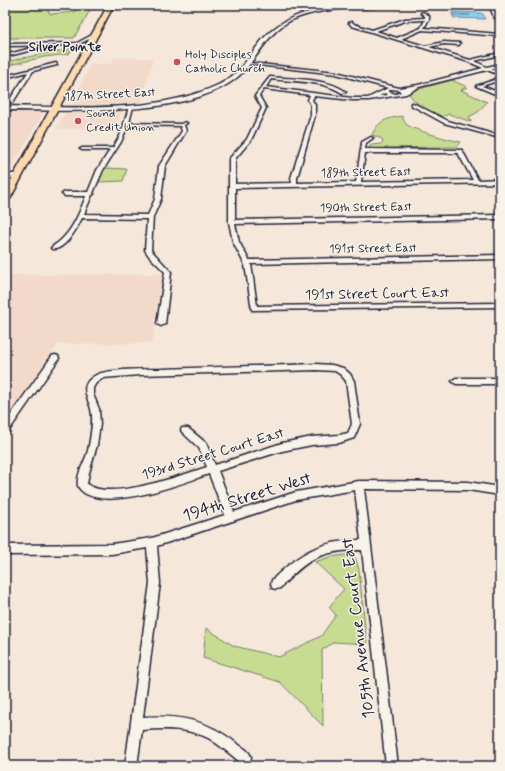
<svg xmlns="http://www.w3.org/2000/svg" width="505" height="771" viewBox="0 0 505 771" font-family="Mynerve,sans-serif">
<rect width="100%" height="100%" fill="#f5e7da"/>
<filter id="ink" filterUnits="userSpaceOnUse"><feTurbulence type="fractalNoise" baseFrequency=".025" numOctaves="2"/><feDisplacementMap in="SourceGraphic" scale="8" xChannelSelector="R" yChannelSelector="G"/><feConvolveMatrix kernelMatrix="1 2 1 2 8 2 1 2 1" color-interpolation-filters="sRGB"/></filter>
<g filter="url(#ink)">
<path fill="#f3d9c9" d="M114,58h39l-12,45 -39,2 -30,-1 18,-40h22z
M122,110l-6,18 -60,1 8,-14 6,-3z
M5,111h39l-36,64h-3z
M163,274l-11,69 -94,1 -53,80v-149z"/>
<path fill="#c8dc91" stroke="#757f66" d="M5,5h40l5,9 25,-2v-7h18l-19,33h-69z
M69,48h4l-4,6 -25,3 -39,9v-4l41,-9 22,-3z
M452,80l15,7 -6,3 26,12 -9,10 -9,5 2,5 -22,-8 -7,3c-12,-5 -28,-13 -34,-25z
M402,116c1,2 2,6 4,8 6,6 45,16 55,18l-4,5h-6l-64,1 1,3 -18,-1 -2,-1 3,-4 10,-1 2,-2 -1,-3 -10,-4c7,-15 14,-16 30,-19z
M104,168l23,1 -4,12 -24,1z
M345,555l8,1 3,3 3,11 8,74 -33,-2 -12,8 1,76 -43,-44 -77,-24 3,-30 28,18 45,11 42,-21 15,-21 -7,-8 15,-18 -29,-27 15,-5z"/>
<path fill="#8dd0ee" stroke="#628aa6" d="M452,12l28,1 3,1 2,5 -31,-1 -2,-3h18l-18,-1z"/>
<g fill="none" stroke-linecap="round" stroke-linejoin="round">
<g stroke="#22223b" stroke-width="3">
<path id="minor" d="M489,5h4l7,15v3l-6,-6z
M423,12l6,4v3l-5,9 76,6v2l-78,-6 -21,9 24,7 19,-4 16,1 -1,2 -15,-1 -15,3 41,13 30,-7v2l-26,6 13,6 13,-3v2l-9,3 9,4v2l-13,-5 -68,17 -13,7 -37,6h-17l-38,-4 -2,4 3,5v10l-18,63v5l59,-1 6,-40 9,-5 2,1 -7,5 -1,6 97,1 16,30 22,-1v4l-265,5v32l265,-5v4l-265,5 4,18 10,18 251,-5v4l-249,5 6,42 243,-3v4l-248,3 -7,-45 -12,-23 -4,-20v-63l18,-20 15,-31 -7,-12 15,-19c21,2 59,1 76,15l-4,1c-19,-13 -48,-11 -71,-14l-5,8 86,11h16l20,-10 -52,-14 -88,-10 2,-1 86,9 63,16 19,-3 65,-17 -14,-6 -117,-36 -3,-3 3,-1 2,2 18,6 33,-11 20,-1v-2l-4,-3zM425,20l-4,8 -24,10 -21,-7 29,-10zM264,89l46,6 -2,5 3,5v10l-20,63 1,5 -57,1v-25l16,-19 15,-32 -7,-12zM392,89l7,1 2,2 -5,2 -7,-2 -1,-1zM385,93l3,2 -9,1zM365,153h93l15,27 -112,2z
M92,35l3,1 -18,9 -72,1v-2l72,-1z
M39,46l1,2 -35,9v-2z
M56,63l1,2 -24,6 -20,31h-4v-1l19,-29 -23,6v-2z
M500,78v2l-18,6 18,7v3l-24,-10z
M413,103l35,18 52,15v2l-56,-15 -33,-18v-2z
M131,106l2,1 -4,16 52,1 4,-2 2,1 -3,2 2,6 -21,35 -4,33 -8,18 -2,33 20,22 -6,52 -4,2 -4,-2 8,-52 -16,-16 -4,-6 2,-31 -65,-1c-5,10 -17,33 -30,31l-1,-1c3,-3 7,-5 10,-8 13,-12 19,-29 25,-44h-21l-3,-2 3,-2h23l9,-22 13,-20h-28l-2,-1 2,-1h31l8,-14 8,-27zM128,125l52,1 2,5 -23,35 -4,33 -7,16 -64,-1 8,-19 2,-1 -1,-1 10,-23 18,-28z
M19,173l3,2 -1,1 -16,3v-4z
M55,355l3,1 1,2 -1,2 -50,72 -3,1v-10l47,-67z
M316,364l16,1 11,3 7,6 4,7 6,43 -6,14 -15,5 -27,2 -30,6 -64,20 16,41 62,-20 63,-11 109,1 32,5v8l-32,-5 -104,-1 34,277h-12l-24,-216c-41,0 -55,9 -82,38l-4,1 -4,-1 -1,-4 1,-4c29,-28 47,-39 89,-40l-6,-50 -59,10 -139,46 3,37 -17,134c37,-2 64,3 93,26 6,4 13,7 15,14l-1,5 -5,1 -5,-1c-10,-8 -19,-16 -30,-23 -21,-11 -45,-11 -68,-9l-5,36h-12l25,-183 -3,-35 -35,6 -107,1v-10l107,-1 40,-6 73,-23 -16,-41c-29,10 -94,35 -123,20 -3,-2 -7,-5 -8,-8 -2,-10 6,-23 9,-32 2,-7 3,-14 4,-21 1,-8 2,-16 0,-24 -4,-14 -13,-24 5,-34 10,-6 52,-6 66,-6 51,-2 103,-3 154,-5zM316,370l19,1 6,4 5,6 6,43 -4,9 -9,2 -27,2 -30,6 -67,22 -9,-22 -18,-15h-6l-1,2 1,2 17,16 8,19c-26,8 -98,35 -120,17l2,-11 8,-28 3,-21 -1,-15 -6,-15v-6l3,-5 7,-5 37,-3z
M456,378h44v6h-44l-4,-3z"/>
</g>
<g stroke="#22223b" stroke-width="3">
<path id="tertiary" d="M359,5h22c-8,4 -23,3 -33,3 -19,2 -38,4 -56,12 -28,13 -36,46 -61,62 -54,36 -162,28 -226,28v-4c68,1 150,8 213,-21 22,-10 31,-30 46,-47 24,-27 61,-31 95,-33z"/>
</g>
<g stroke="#22223b" stroke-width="3">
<path id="primary" d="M108,5h6l-104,194 -5,3v-11z"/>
</g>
<use href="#minor" fill="#f7f3e8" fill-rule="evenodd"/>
<use href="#tertiary" fill="#f7f3e8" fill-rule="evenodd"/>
<use href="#primary" fill="#fedbac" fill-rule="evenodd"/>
</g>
</g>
<g fill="#d1495b" stroke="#f7f3e8" stroke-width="1.5">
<circle cx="177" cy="62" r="4"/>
<circle cx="78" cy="121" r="4"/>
</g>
<g text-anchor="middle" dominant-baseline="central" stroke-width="3" stroke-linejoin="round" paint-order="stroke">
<g font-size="12" fill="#22223b" stroke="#f7f3e8" text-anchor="start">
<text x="185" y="55">Holy Disciples<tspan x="185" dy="14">Catholic Church</tspan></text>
<text x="86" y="114">Sound<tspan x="86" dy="14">Credit Union</tspan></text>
</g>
<g font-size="12" fill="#22223b" stroke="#f7f3e8">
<text transform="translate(110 95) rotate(-3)">187th Street East</text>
<text transform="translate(366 173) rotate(-1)">189th Street East</text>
<text transform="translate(366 208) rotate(-1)">190th Street East</text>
<text transform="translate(373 249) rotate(-1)">191st Street East</text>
</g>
<g font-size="13" font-weight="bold" fill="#22223b" stroke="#f7f3e8">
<text x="65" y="47">Silver Pointe</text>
</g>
<g font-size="14" fill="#22223b" stroke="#f7f3e8">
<text transform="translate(377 294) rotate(-1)">191st Street Court East</text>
<text transform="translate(213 454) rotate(-17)">193rd Street Court East</text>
</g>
<g font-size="17" fill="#22223b" stroke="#f7f3e8">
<text transform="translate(247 497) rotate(-17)">194th Street West</text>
<text transform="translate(358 628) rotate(-97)">105th Avenue Court East</text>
</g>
</g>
<rect width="505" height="771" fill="none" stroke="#f7f3e8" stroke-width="20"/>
<rect x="10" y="10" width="485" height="751" fill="none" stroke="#22223b" stroke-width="1.5" filter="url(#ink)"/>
</svg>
